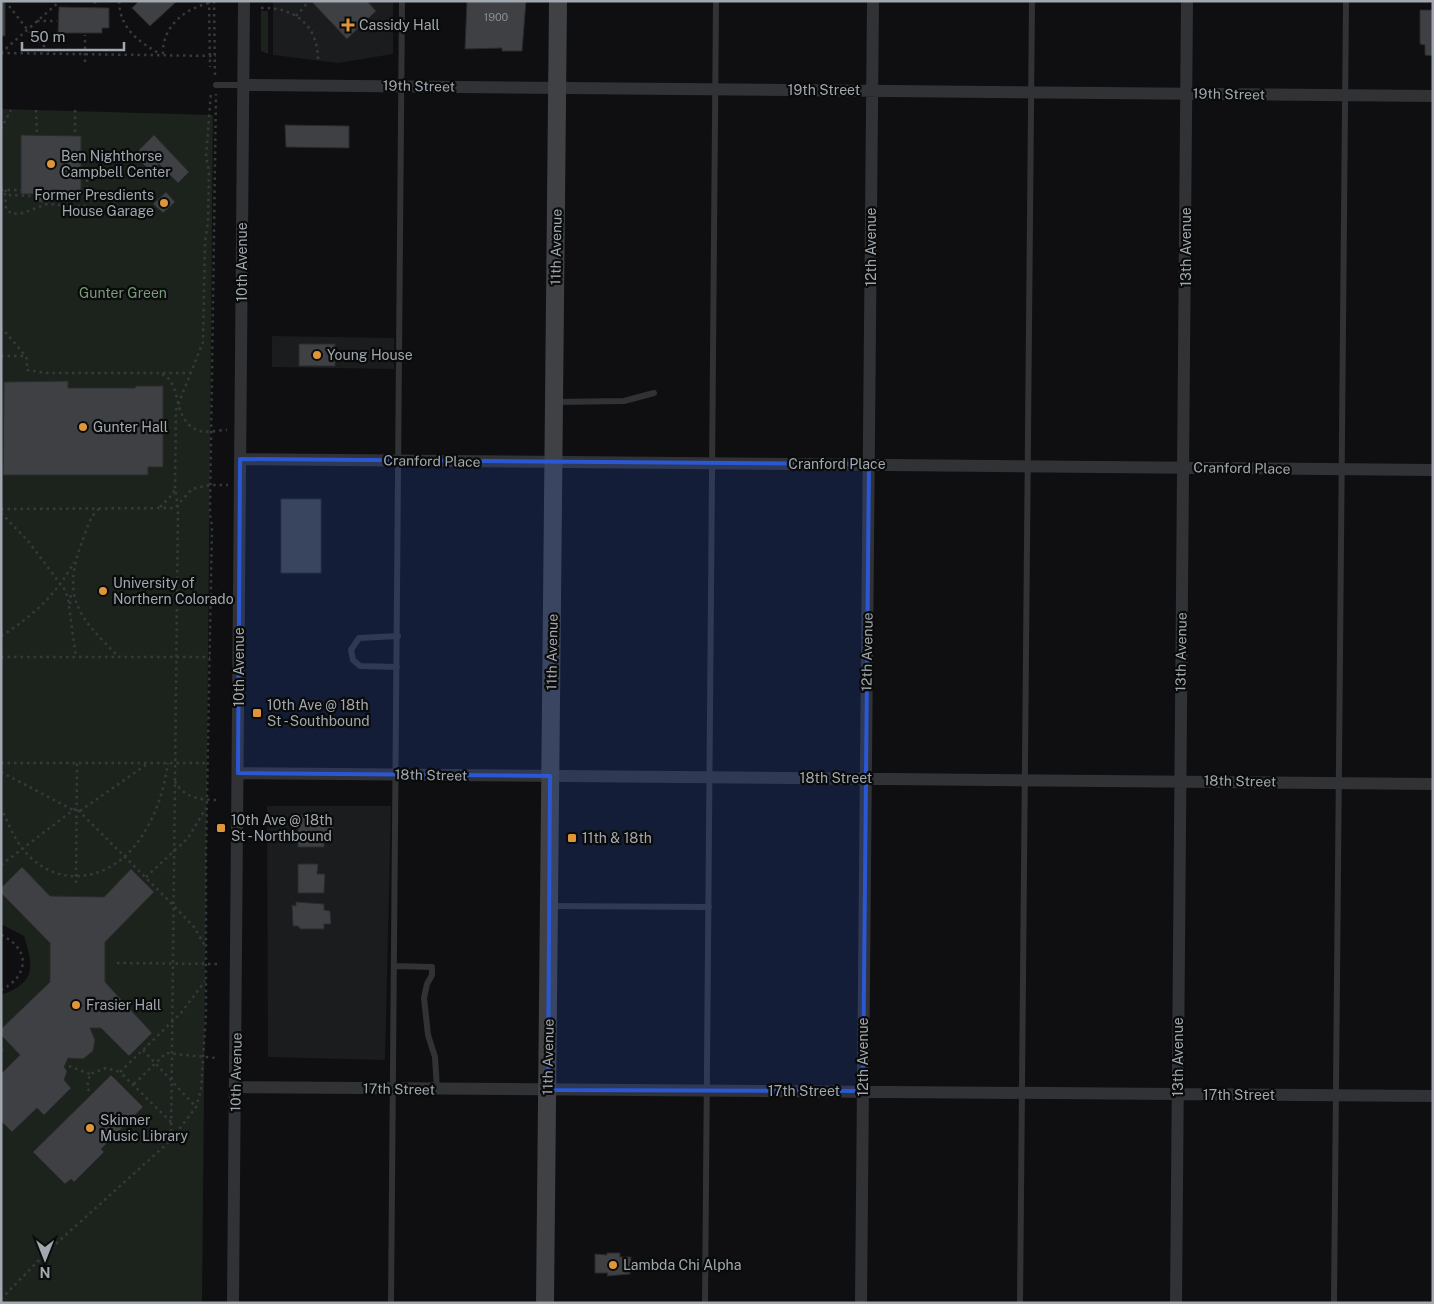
<svg xmlns="http://www.w3.org/2000/svg" width="1434" height="1304" viewBox="0 0 1434 1304" font-family="'Public Sans',sans-serif">
<rect width="100%" height="100%" fill="#0f0f11"/>
<path fill="#1b1c1d" d="M273,1h120v53l-55,9 -65,-8z
M272,336l122,2v31l-122,-2z
M267,806h124l-6,254 -117,-3z"/>
<path fill="#1c231c" d="M261,11h7v43l-7,-3z
M1,109l212,6 -11,1188h-201v-308c35,-13 33,-27 23,-59l-23,-12z"/>
<path fill="#3e4043" stroke="#2a2a2c" d="M1,1h54v1h-50v34h-4z
M177,1l-27,25 -18,-18 7,-7z
M311,1h56l9,10 -29,28z
M467,1h59l-4,50h-20v-3l-37,1z
M59,7l50,1v20h-7v5h-44z
M1420,10h13v46l-8,-1v-10l-5,-1z
M285,125l64,1v22l-63,-1z
M21,135l60,1v56l-20,-1v11h-24l1,-8h-17z
M154,135l35,37 -11,11 -19,-19 -8,8 -17,-17z
M166,192l9,10 -12,11 -10,-9z
M299,344h36v22h-36z
M68,381v7h67l1,-2h27v81h-15v8h-145l1,-93z
M281,499h40v74h-40z
M298,815h11v6h9v3h15v12h-5v3h-4v8h-26z
M298,864h20l-1,10h8l-1,19h-26z
M22,867l28,29 54,1 27,-28 23,23 -49,50v40l47,51 -23,23 -28,-28h-11l5,12 -2,11 -10,8 -15,-1 -4,9 3,4 -3,9 7,8 -27,27 -7,-7 -25,24 -11,-11v-47l19,-19 -19,-20v-6l49,-47v-39l-49,-50v-5z
M296,902l28,2v6l6,1 1,13h-7v5h-24l-2,-3h-5l-1,-21 4,1z
M111,1075l32,32 -42,42 3,3 -30,30 -3,-3 -6,5 -32,-32z
M607,1253h13v4h11l-1,17 -23,2 1,-3h-13v-19l12,1z"/>
<g fill="none" stroke-linecap="round" stroke-linejoin="round">
<path stroke="#37393c" stroke-width="2.5" stroke-dasharray="2.5 4" stroke-linecap="butt" d="M95,1v3
M119,1c1,28 19,40 41,53
M209,1l1,66
M214,1l1,75
M9,6l18,23 25,25
M261,8c36,-1 58,19 57,55
M296,16l13,-15
M37,21h20
M1,53l215,3
M1,53l59,-52
M163,54c-1,-28 22,-45 46,-51
M85,62v-27
M36,110l1,24
M75,110v24
M1,129l10,-19
M1,190h20
M5,190l3,5 23,1
M5,193l1,16 6,5 11,-1 24,-9 37,3 3,-5v-34h-4
M1,327l23,27 3,5v11l19,3h144
M1,356h24
M162,374c22,10 8,47 38,57 6,2 20,-1 27,-1
M160,507l12,-12 3,-6
M1,509l174,-1 17,-19 18,-4h18
M99,509c-9,6 -13,23 -17,33 -21,57 -3,75 36,114
M1,513l27,28 37,49 3,9 8,58
M70,604l1,-12
M1,636c31,-19 56,-42 73,-74
M1,657h209
M1,763h207
M1,772l72,38
M175,781c8,17 26,19 43,19
M1,807c6,14 12,29 21,41 37,47 96,31 123,-17 13,-21 19,-43 23,-68
M80,811l67,-47
M1,865l75,-57 97,97 21,22 11,19
M146,877l42,-39 18,-30
M76,883l1,-120
M1,935c30,14 28,41 0,55
M117,963l100,1
M143,1050l53,57
M1,1051l3,-3
M69,1066l21,8
M134,1084l32,-31 50,5
M89,1091l-2,-4 3,-13 16,-6 14,4
M171,1122l-51,-50 61,-59 24,-32
M171,1138l7,-630 -3,-21 1,-77 27,-68 2,-100 3,-20 1,-51 -3,-14 5,-65
M1,1299l47,-48 122,-110 26,-34 5,-17 5,-76v-161l6,-327 -2,-12 6,-420"/>
<path stroke="#313235" stroke-width="6" d="M216,85h27
M556,402l68,-1 30,-8
M397,667l-37,-1 -7,-6 -2,-10 8,-12 39,-2
M550,906l159,1
M395,966l37,1v8l-5,9 -3,14 4,37 7,22 2,32
M391,1303l11,-1302
M705,1303l11,-1302
M1020,1303l12,-1302
M1334,1303l12,-1302"/>
<path stroke="#313235" stroke-width="12" d="M243,85l1190,11
M240,459l1193,11
M238,773l1195,11
M235,1087l1198,9
M233,1303l11,-1302
M861,1303l12,-1302
M1176,1303l11,-1302"/>
<path stroke="#3f4145" stroke-width="18" d="M545,1303l13,-1302"/>
</g>
<path fill="#2a57d4" fill-opacity="0.2" stroke="#2a57d4" stroke-width="4" stroke-linejoin="round" d="M240,459l629,5 -6,627 -315,-1 2,-314 -312,-3z"/>
<g fill="#e09638" stroke="#0a0b0b" stroke-width="2">
<path d="M345.5 17.5h5v5h5v5h-5v5h-5v-5h-5v-5h5z"/>
<circle cx="51" cy="164" r="5"/>
<circle cx="164" cy="203" r="5"/>
<circle cx="317" cy="355" r="5"/>
<circle cx="83" cy="427" r="5"/>
<circle cx="103" cy="591" r="5"/>
<rect x="252" y="708" width="10" height="10" rx="2.5"/>
<rect x="216" y="823" width="10" height="10" rx="2.5"/>
<rect x="567" y="833" width="10" height="10" rx="2.5"/>
<circle cx="76" cy="1005" r="5"/>
<circle cx="90" cy="1128" r="5"/>
<circle cx="613" cy="1265" r="5"/>
</g>
<g text-anchor="middle" dominant-baseline="central" stroke-width="4.5" stroke-linejoin="round" paint-order="stroke">
<g font-size="11" fill="#898e95">
<text x="496" y="17">1900</text>
</g>
<g font-size="14" fill="#a2a8b0" stroke="#0a0b0b" text-anchor="start">
<text x="359" y="25">Cassidy Hall</text>
<text x="61" y="156">Ben Nighthorse<tspan x="61" dy="16">Campbell Center</tspan></text>
<text x="154" y="195" text-anchor="end">Former Presdients<tspan x="154" dy="16">House Garage</tspan></text>
<text x="327" y="355">Young House</text>
<text x="93" y="427">Gunter Hall</text>
<text x="113" y="583">University of<tspan x="113" dy="16">Northern Colorado</tspan></text>
<text x="267" y="705">10th Ave @ 18th<tspan x="267" dy="16">St - Southbound</tspan></text>
<text x="231" y="820">10th Ave @ 18th<tspan x="231" dy="16">St - Northbound</tspan></text>
<text x="582" y="838">11th &amp; 18th</text>
<text x="86" y="1005">Frasier Hall</text>
<text x="100" y="1120">Skinner<tspan x="100" dy="16">Music Library</tspan></text>
<text x="623" y="1265">Lambda Chi Alpha</text>
</g>
<g font-size="14" fill="#a2a8b0" stroke="#0a0b0b">
<text transform="translate(419 86) rotate(1)">19th Street</text>
<text x="824" y="90">19th Street</text>
<text transform="translate(1229 94) rotate(1)">19th Street</text>
<text transform="translate(556 247) rotate(-89)">11th Avenue</text>
<text transform="translate(871 247) rotate(-90)">12th Avenue</text>
<text transform="translate(1186 247) rotate(-90)">13th Avenue</text>
<text transform="translate(242 262) rotate(-90)">10th Avenue</text>
<text transform="translate(432 461) rotate(1)">Cranford Place</text>
<text x="837" y="464">Cranford Place</text>
<text transform="translate(1242 468) rotate(1)">Cranford Place</text>
<text transform="translate(552 652) rotate(-89)">11th Avenue</text>
<text transform="translate(867 652) rotate(-89)">12th Avenue</text>
<text transform="translate(1181 652) rotate(-89)">13th Avenue</text>
<text transform="translate(239 667) rotate(-90)">10th Avenue</text>
<text transform="translate(431 775) rotate(1)">18th Street</text>
<text x="836" y="778">18th Street</text>
<text transform="translate(1240 781) rotate(1)">18th Street</text>
<text transform="translate(548 1057) rotate(-89)">11th Avenue</text>
<text transform="translate(863 1057) rotate(-90)">12th Avenue</text>
<text transform="translate(1178 1057) rotate(-90)">13th Avenue</text>
<text transform="translate(236 1072) rotate(-89)">10th Avenue</text>
<text transform="translate(399 1089) rotate(1)">17th Street</text>
<text x="804" y="1091">17th Street</text>
<text x="1239" y="1095">17th Street</text>
</g>
<g font-size="14" fill="#7b9a7a" stroke="#0a0b0b">
<text x="123" y="293">Gunter Green</text>
</g>
</g>
<rect width="1434" height="1304" fill="none" stroke="#a2a8b0" stroke-width="5"/>
<g transform="translate(45 1259) rotate(180)" stroke="#0a0b0b" stroke-width="4" paint-order="stroke">
<path d="M0-4L9 19L0 12L-9 19Z" fill="#a2a8b0"/>
<text y="-8" font-size="14" font-weight="bold" text-anchor="middle" fill="#a2a8b0">N</text>
</g>
<path d="M22 42v8h102v-8" fill="none" stroke="#a2a8b0" stroke-width="2.5"/>
<text x="30" y="42" font-size="15" fill="#a2a8b0" stroke="#0a0b0b" stroke-width="4" paint-order="stroke">50 m</text>
</svg>
